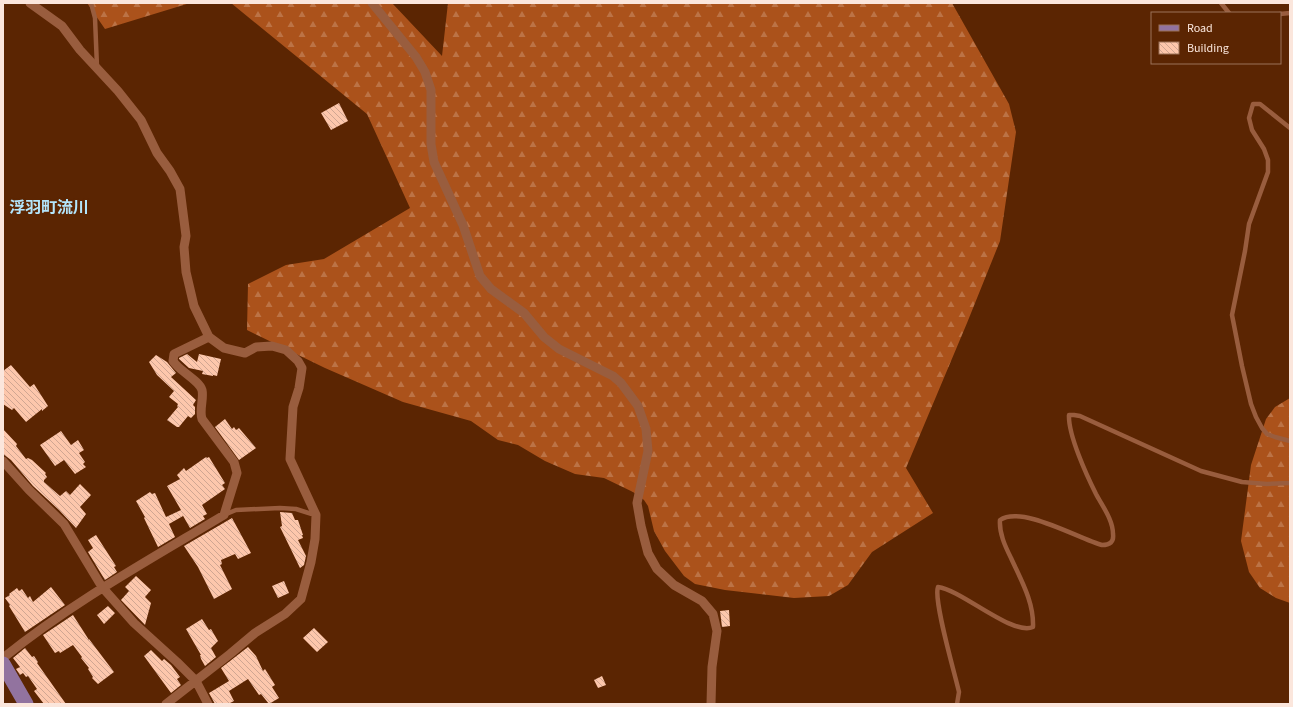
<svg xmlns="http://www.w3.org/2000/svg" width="1293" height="707" viewBox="0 0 1293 707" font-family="'Source Sans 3','Noto Sans JP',sans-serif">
<defs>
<pattern id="forest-firs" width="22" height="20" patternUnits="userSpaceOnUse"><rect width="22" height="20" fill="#ab521b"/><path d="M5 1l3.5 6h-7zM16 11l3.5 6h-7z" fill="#bc7346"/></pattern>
<pattern id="building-back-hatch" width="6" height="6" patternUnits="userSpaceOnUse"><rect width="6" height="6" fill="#fdc7ac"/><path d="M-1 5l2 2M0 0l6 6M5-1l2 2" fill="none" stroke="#d0a692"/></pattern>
</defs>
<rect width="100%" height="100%" fill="#5b2502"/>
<path fill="url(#forest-firs)" d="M87,3h103l-85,26z
M231,3h161l50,53 6,-53h504l57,101 7,28 -16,109 -33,82 -61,145 27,45 -61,39 -24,33 -19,11 -35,2 -69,-8 -30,-6 -11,-8 -19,-25 -11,-20 -6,-25 -4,-6 -11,-8 -29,-14 -29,-4 -30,-13 -27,-16 -20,-5 -27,-19 -68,-19 -78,-34 -78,-38 1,-46 38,-19 38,-6 86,-51 -43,-94z
M1290,398v205l-14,-5 -16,-10 -11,-16 -8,-31 10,-76 15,-46 9,-12z"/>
<path fill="url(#building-back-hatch)" d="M339,103l9,18 -17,9 -10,-17z
M187,354l10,8 2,-8 22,5 -4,17 -4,-1v1l-11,-2 1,-3 -14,-3 -10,-9v-1z
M156,355l11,7 9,11 -5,4 25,23 -3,5 2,2v7l-4,4 -3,-2 -9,11h-2l-10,-7 11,-13 -1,-1 1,-2 -9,-7 5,-6 -17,-16 -8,-13z
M11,365l19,22 4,-3 14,22 -6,5v-2l-16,13 -12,-14 -2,2 -9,-6v-33z
M225,419l7,10 2,-2 2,3 3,-2 17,20 -17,12 -24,-33z
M3,429l14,15 -1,2 10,13 2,-1 4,2 14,13 -1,1 2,3 -3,3v2l16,14 6,-5 4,4 10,-11 11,11 -11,12 6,7 -10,14 -17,-18 -26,-24 -22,-26 -8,-6z
M61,431l10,14 7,-5 6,10 -5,3 6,9 -2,2 3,3 -11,7 -11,-14 -9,6 -15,-21z
M206,457l1,1 2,-1 16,26 -3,2 3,4 -23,16 5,9 -4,2 2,3 -15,9 -8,-14 1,2 -14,8 6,13 -17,10 -14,-29 1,-1 -9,-16 14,-9 2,2 3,-1 11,24 15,-7 -14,-24 13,-7 -3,-4 7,-7 2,3z
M280,512l12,1 3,7h3l5,15h-1l1,3 -5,2 8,16 -2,9 -4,3 -20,-41 2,-1z
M232,518l19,35 -13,6 -3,-5 -14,6 1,4 -2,1 12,24 -18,10 -16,-32 -14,-21z
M96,535l20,31 -2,1 3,5 -12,8 -17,-28 5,-4 -5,-8z
M136,576l15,14 -6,7 6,6 -6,22 -24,-25 8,-9 -4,-4z
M284,581l5,12 -11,5 -6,-12z
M51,587l14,18 -40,27 -16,-26 1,-1 -5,-7 5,-3 -1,-1 8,-6 2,3 3,-2 6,9 2,-2 3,6z
M108,606l7,7 -11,11 -7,-9z
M729,610l1,16 -8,1 -2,-16z
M73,615l16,25v-1l25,33 -16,12 -6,-6 1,-1 -5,-8 1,-1 -8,-10 1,-1 -9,-12 -13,8 -1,-2 -4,2 -12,-18z
M202,619l7,11 2,-1 7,12 -7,7 5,9 -11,9 -4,-7 -1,-4h1l-15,-26z
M314,628l14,14 -11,10 -14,-14z
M248,647l8,9 7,15 2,-2 10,16 -3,2 7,11 -10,6 -8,-10 -2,1 -11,-16 -19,12 5,10 -6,3h-13l-6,-11 20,-12 -8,-13z
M25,648l7,9 2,-1 4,6 -1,1 29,41h-22l-10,-13 3,-2 -9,-13 -2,1 -3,-4 -3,2 -4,-6 4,-2 -7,-9z
M151,650l11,11 2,-2 7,6 9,12 -3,2 4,6 -10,8 -27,-37z
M602,676l4,9 -8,3 -4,-8z"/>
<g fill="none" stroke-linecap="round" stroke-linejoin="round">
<path stroke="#995d3e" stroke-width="4.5" d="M91,3l4,15 2,49
M1221,3l8,10
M1280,14l10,-1
M1290,128l-30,-24h-7l-4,14 3,12 12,19 4,11v12l-19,52 -4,27 -13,64 10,51 9,38 5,13 6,11 5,6 8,3 15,4
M224,515l12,-5 44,-2 16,1 19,6
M957,704l2,-12c-4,-18 -26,-92 -21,-105 24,3 74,49 95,40 1,-25 -12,-47 -22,-69 -6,-12 -12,-25 -11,-38 22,-15 79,19 102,25 8,0 12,-3 11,-11 0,-14 -10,-27 -17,-40 -9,-18 -28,-59 -27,-79h5l6,1 121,55 41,11 25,2 23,-1"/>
<path stroke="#995d3e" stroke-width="9" d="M30,3l32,23 18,24 38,41 23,29 16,33 13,18 10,18 6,47 -2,11 2,25 8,34 15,31 15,11 21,5 11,-6 16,-1 14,4 12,11 4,7 -3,20 -6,19 -3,52 26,56 -1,24 -4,23 -10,37 -16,15 -30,19 -25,21 -64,50
M372,3l44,54 9,15 6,18v54l3,18 29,63 17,51 11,13 33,24 20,24 15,12 54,27 8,7 17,23 8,23 2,22 -11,52 4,23 7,27 9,16 17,16 28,16 11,13 4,17 -5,36 -1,37
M3,461l26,29 35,34 38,63 32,36 43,39 19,19 12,23
M3,658c68,-55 146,-98 221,-143l13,-42 -3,-11 -32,-43c-3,-9 2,-20 0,-29 -3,-10 -23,-19 -29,-29l1,-7 35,-17"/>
<path stroke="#92739f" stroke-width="15" d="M3,664l23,40"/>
</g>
<g text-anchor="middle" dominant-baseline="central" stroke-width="4" stroke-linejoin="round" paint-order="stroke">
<g font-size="16" font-weight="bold" fill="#b3e5fc" stroke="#5b2502">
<text x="49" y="208">浮羽町流川</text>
</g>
</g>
<rect width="1293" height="707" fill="none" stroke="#fbe6dc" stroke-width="8"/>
<rect x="1151" y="12" width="130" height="52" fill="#5b2502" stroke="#9b7259"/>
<rect x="1159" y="25" width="20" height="6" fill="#92739f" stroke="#9b7259"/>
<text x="1187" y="32" font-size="12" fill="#fbe6dc">Road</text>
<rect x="1159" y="42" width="20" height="12" fill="url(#building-back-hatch)" stroke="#9b7259"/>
<text x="1187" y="52" font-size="12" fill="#fbe6dc">Building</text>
</svg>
